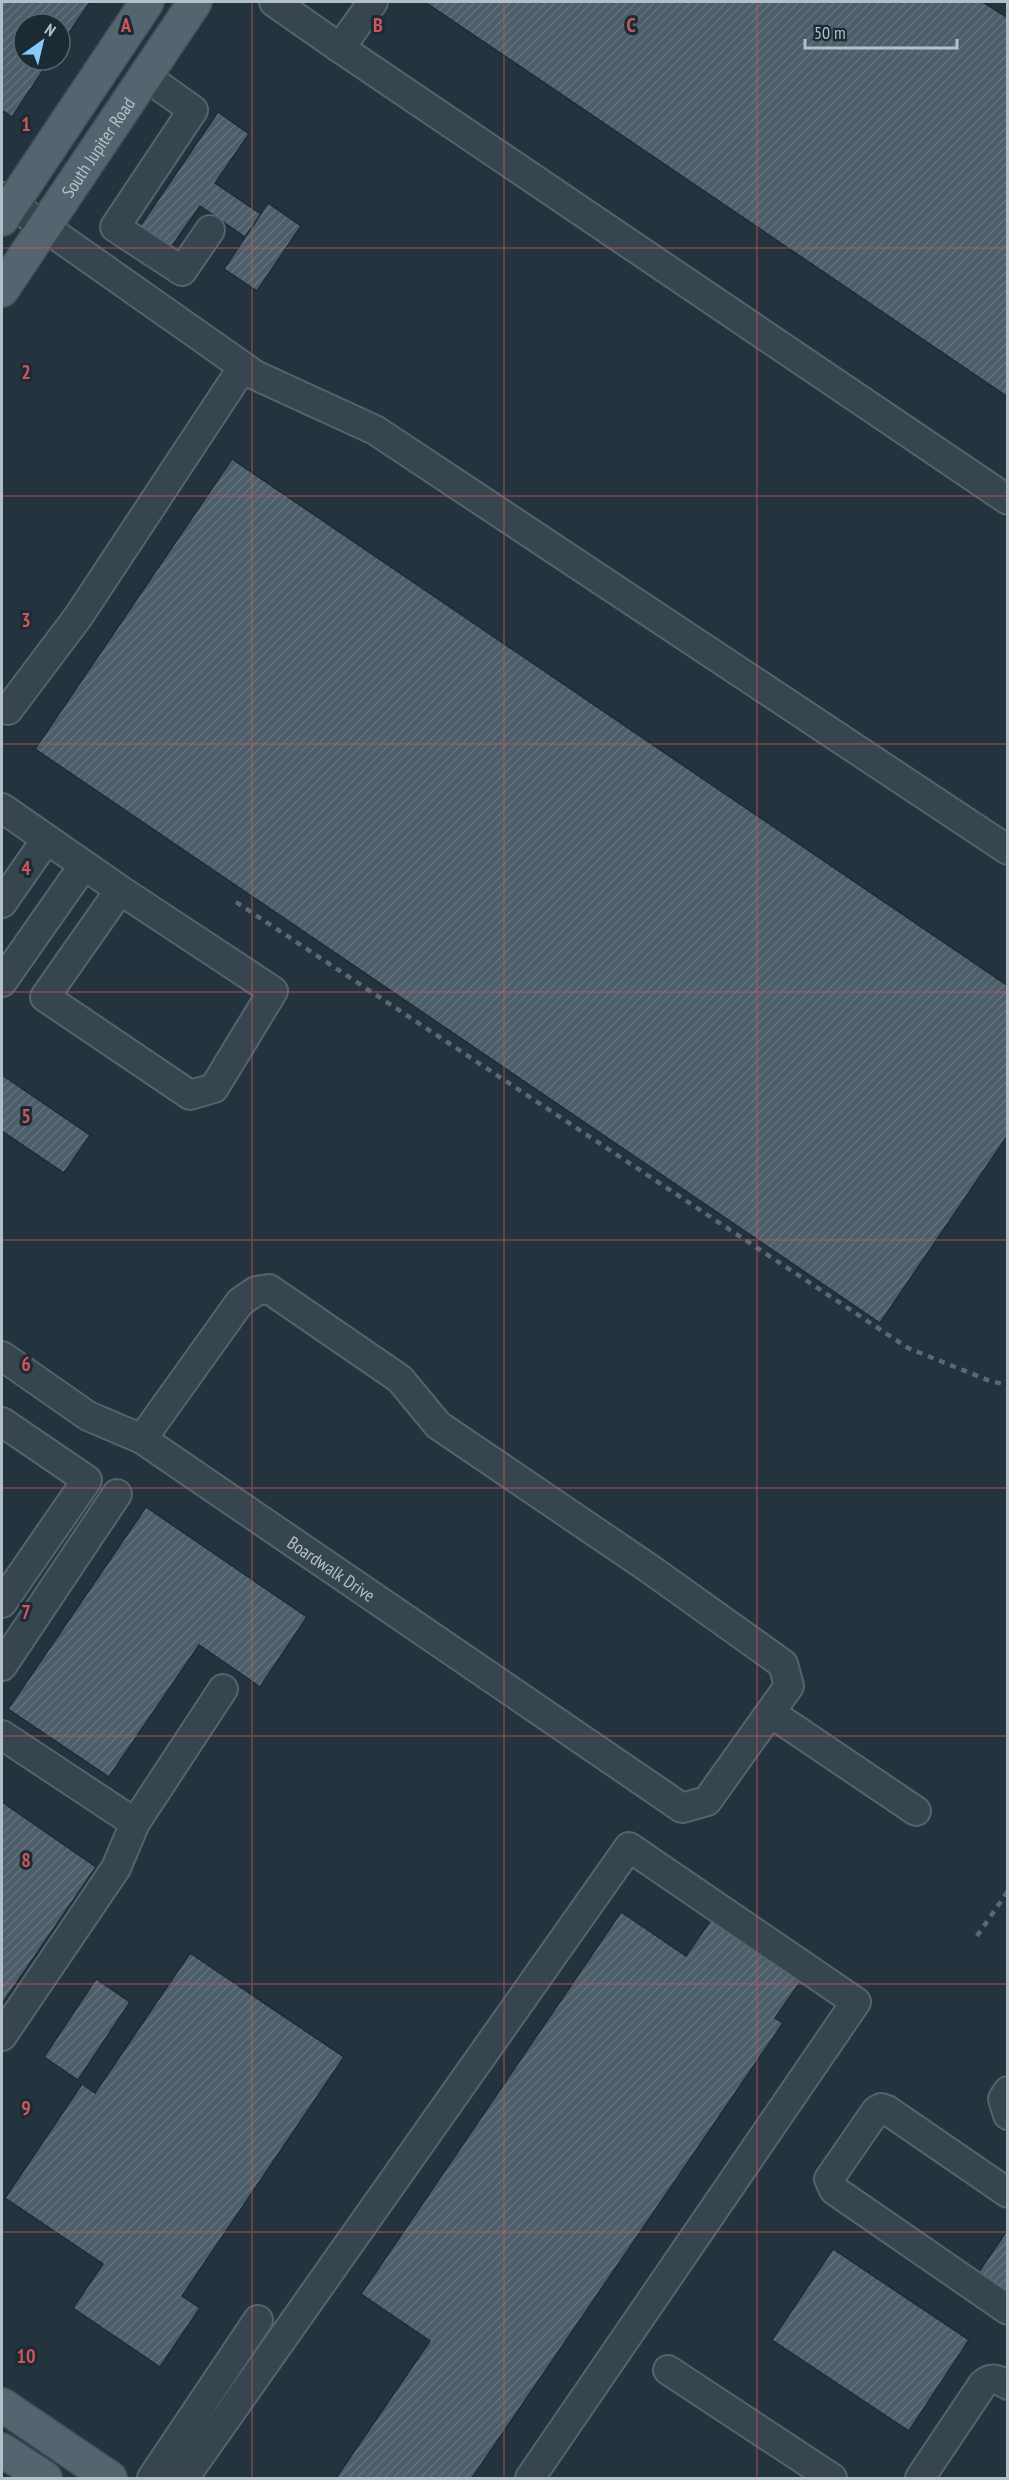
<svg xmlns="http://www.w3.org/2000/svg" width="1009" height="2480" viewBox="0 0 1009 2480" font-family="'PT Sans Narrow',sans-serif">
<defs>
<pattern id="building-hatch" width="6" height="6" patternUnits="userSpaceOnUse" patternTransform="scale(1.5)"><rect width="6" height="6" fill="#4c5e6a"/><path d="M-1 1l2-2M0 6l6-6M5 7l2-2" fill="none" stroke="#63737e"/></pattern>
</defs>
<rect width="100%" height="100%" fill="#23343f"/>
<path fill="url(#building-hatch)" stroke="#1e2c36" stroke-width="1.5" d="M2,2h88l-30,44v-22h-36v36h26l-38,57 -10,-7z
M425,2h558l25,16v379z
M218,112l31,22 -34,49 46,31 -16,23 -45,-31 -33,47 -31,-21z
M268,203l33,23 -44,65 -33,-22z
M232,459l776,527v149l-128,188 -845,-574z
M2,1075l88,60 -26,38 -62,-42z
M146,1507l161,110 -47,70 -61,-42 -90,132 -101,-68z
M2,1802l94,65 -94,137z
M621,1912l65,44 27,-39 90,61 -28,40 8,5 -311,455h-136l94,-137 -69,-47z
M190,1953l154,104 -162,239 18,12 -40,59 -87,-59 30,-44 -98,-66 77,-114 13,9z
M96,1979l34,23 -52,78 -34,-23z
M1008,2229v68l-32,-21z
M833,2249l136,91 -60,91 -137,-91z"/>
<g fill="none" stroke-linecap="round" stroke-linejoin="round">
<g stroke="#55636d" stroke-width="32">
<g id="minor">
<path d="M274,2l66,46 668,452"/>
<path d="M340,48l33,-46"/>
<path d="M145,76l48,34 -78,117 67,44 28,-41"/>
<path d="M2,197l253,178 120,55 633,420"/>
<path d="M8,710l70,-93 165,-250"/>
<path d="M2,808l118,82 -75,107 145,98 24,-7 59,-97 -153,-101"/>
<path d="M2,903l44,-63"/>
<path d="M2,982l82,-117"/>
<path id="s1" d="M2,1356l86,60 54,23 540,369 25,-7 82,-115 -6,-22 -133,-95 -212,-144 -38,-46 -131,-90 -13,2 -16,11 -98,137"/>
<path d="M2,1422l85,58 -85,123"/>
<path d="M2,1666l115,-172"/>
<path d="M771,1713l145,98"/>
<path d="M2,1735l133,88 88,-134"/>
<path d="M2,2036l114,-168 19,-45"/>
<path d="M1008,2091l-5,8 5,16"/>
<path d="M1008,2193l-121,-83 -6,-2 -5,3 -47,68 5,11 174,120"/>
<path d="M668,2370l164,108"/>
<path d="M152,2478l106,-158"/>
<path d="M184,2478l445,-631 227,155 -326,476"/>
<path d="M920,2478l63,-94c8,-7 15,-5 25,1"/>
</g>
</g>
<g stroke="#43515b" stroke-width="36">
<g id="major">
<path d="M2,219l145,-217"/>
<path id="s2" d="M2,290l193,-288"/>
<path d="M2,2405l108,73"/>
<path d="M2,2450l43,28"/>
</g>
</g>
<use href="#minor" stroke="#37454f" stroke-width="28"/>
<use href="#major" stroke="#55656f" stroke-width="33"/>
<path stroke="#596a76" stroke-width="4.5" stroke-dasharray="6 6" stroke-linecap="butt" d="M236,902l672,446 82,33 18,4
M977,1936l31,-45"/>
</g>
<path fill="none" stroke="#cc5659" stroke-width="1.5" stroke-opacity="0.55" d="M252,2v2476M504,2v2476M757,2v2476M2,248h1006M2,496h1006M2,744h1006M2,992h1006M2,1240h1006M2,1488h1006M2,1736h1006M2,1984h1006M2,2232h1006"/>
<g text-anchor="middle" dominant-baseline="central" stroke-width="6" stroke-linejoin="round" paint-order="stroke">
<g font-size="18" fill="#b3c0ca" stroke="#1c2a34">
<text stroke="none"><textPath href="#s2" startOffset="172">South Jupiter Road</textPath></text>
<text stroke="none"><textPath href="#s1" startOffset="393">Boardwalk Drive</textPath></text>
</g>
</g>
<g font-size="20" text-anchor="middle" font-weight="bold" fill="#cc5659" stroke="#1c2a34" stroke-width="6" stroke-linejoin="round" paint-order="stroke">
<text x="126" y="32">A</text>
<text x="378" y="32">B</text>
<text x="631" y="32">C</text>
<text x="26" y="131">1</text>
<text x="26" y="379">2</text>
<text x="26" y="627">3</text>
<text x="26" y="875">4</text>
<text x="26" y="1123">5</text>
<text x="26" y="1371">6</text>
<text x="26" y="1619">7</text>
<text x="26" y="1867">8</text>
<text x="26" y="2115">9</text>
<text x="26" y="2363">10</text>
</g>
<rect width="1009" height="2480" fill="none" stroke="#b3c0ca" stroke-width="6"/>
<g transform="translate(42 42) rotate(34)"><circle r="28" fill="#1c2a34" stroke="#586670" stroke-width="1.5"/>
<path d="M0-4.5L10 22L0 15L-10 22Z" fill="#86cafc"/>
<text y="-9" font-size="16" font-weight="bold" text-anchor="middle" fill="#b3c0ca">N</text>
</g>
<path d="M805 39v9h152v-9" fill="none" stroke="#b3c0ca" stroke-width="3"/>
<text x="814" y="39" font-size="18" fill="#b3c0ca" stroke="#1c2a34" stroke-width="4.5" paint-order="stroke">50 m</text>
</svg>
